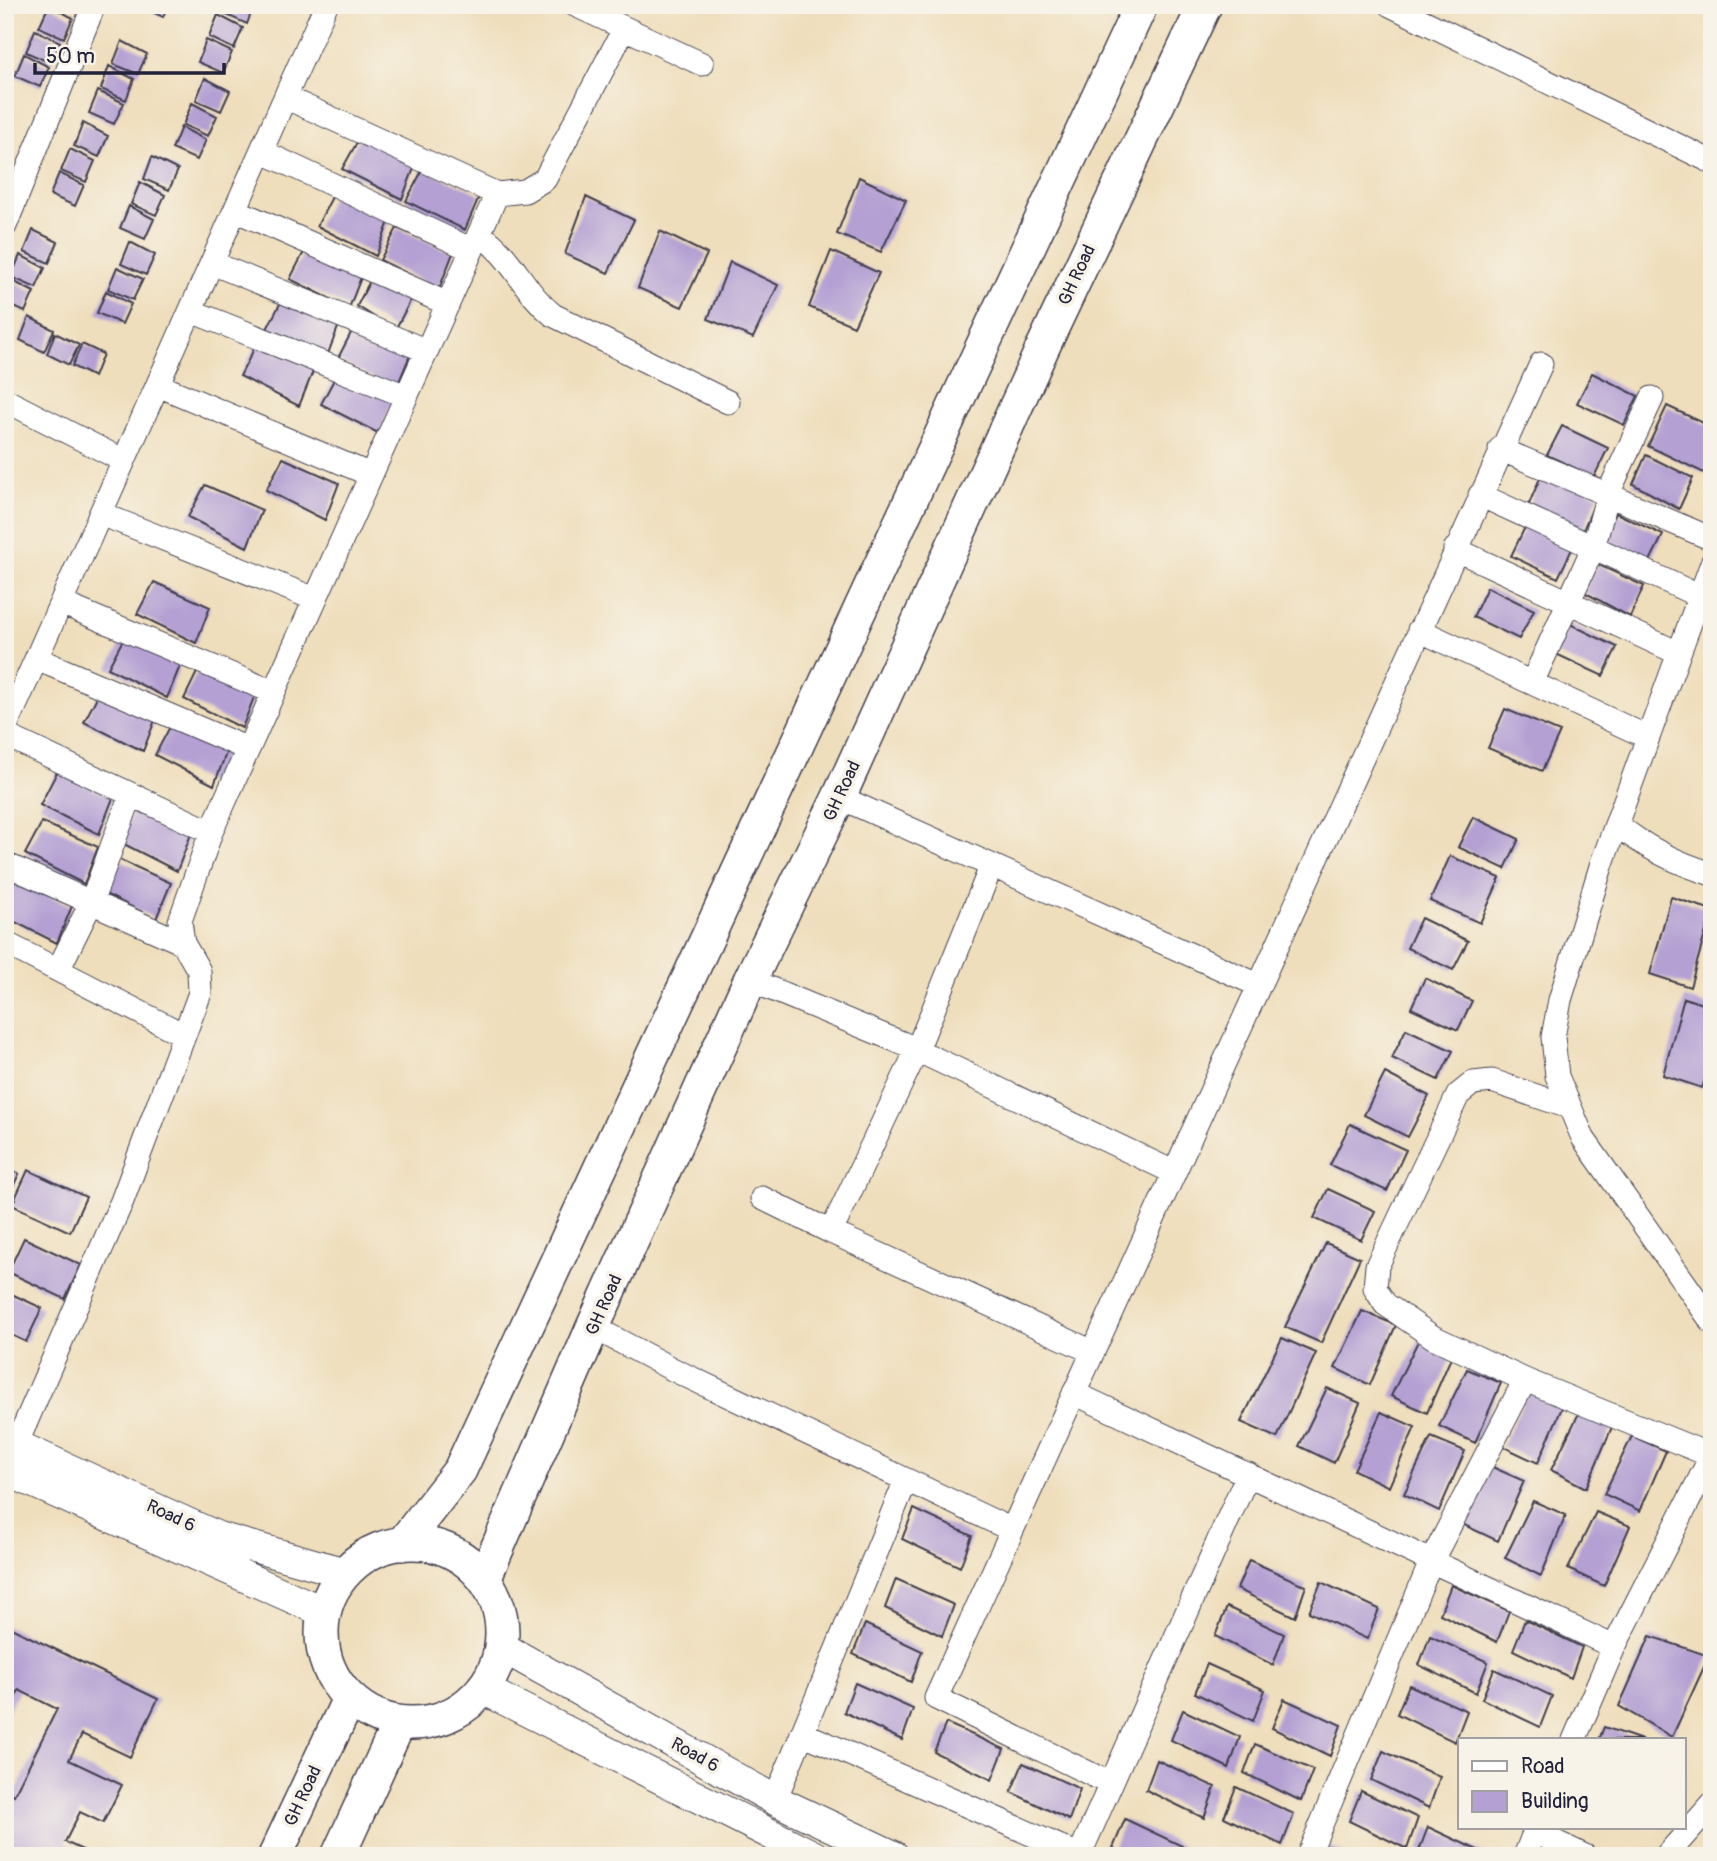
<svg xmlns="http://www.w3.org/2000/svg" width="1717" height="1861" viewBox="0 0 1717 1861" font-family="Pangolin,sans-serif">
<rect width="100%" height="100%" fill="#f7f3e8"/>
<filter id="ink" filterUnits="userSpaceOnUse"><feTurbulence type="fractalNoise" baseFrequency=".0143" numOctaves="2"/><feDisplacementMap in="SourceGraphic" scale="14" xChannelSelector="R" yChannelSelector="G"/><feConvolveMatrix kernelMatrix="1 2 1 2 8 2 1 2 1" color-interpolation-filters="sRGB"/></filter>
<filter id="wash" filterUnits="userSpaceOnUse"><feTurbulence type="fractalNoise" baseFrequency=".00686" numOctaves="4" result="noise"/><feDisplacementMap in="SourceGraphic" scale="28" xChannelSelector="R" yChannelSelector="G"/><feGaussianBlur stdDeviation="1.57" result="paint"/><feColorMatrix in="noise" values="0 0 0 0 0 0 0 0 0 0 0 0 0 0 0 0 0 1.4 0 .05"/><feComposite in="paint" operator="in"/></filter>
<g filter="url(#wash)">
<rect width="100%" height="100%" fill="#efdebc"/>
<g id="blocks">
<path fill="#b4a0d3" d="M49,5l24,13 -9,20 -25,-11z
M137,5h31l-5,12z
M225,5h29l-7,19 -25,-11z
M218,15l25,13 -9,21 -25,-12z
M35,30l25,12 -9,21 -25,-11z
M206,40l26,12 -9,21 -25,-11z
M122,41l25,13 -9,20 -25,-10z
M24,54l25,13 -9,20 -25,-11z
M109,66l25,13 -8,21 -25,-11z
M205,78l25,13 -9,20 -25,-11z
M98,91l26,12 -10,21 -25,-11z
M192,103l25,13 -9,20 -25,-11z
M83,123l25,13 -9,21 -25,-11z
M181,127l25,13 -9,20 -25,-11z
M360,137l56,26 -14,36 -60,-30z
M70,149l25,12 -9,21 -25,-11z
M152,157l26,13 -9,20 -25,-11z
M423,169l57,25 -15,36 -59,-29z
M59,173l25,12 -9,21 -25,-11z
M859,177l47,23 -25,52 -44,-18z
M140,182l25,13 -9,20 -25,-11z
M334,193l56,26 -14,37 -59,-30z
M586,197l48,23 -26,53 -43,-19z
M129,206l25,13 -9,20 -25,-11z
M397,228l56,25 -14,36 -59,-29z
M33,230l25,12 -9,21 -25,-11z
M660,231l47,23 -25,53 -44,-19z
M130,242l25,13 -9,20 -25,-11z
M307,246l56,26 -14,36 -59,-29z
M831,251l48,22 -25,53 -45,-19z
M20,255l25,13 -9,20 -25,-11z
M730,262l48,23 -25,53 -45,-19z
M117,267l26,12 -10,21 -25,-11z
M374,273l41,19 -20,38 -38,-24z
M9,279l25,13 -9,20 -20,-9z
M106,291l25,13 -9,20 -25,-11z
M284,296l56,26 -14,37 -59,-30z
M29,317l25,13 -10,22 -24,-12z
M354,327l57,26 -15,36 -59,-29z
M55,333l24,12 -10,20 -22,-11z
M257,343l57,26 -15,37 -59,-30z
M82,344l21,10 -9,23 -22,-11z
M338,372l56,25 -14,37 -59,-30z
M1592,373l46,23 -14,29 -47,-22z
M1667,406l45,21v31l-8,15 -56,-27z
M1562,426l46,22 -14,29 -47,-22z
M1646,455l47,23 -14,31 -46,-25z
M283,458l56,25 -14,37 -59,-30z
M1543,471l55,24 -17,40 -55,-24z
M205,485l57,25 -15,37 -59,-30z
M1616,513l47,22 -15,30 -46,-22z
M1525,527l47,22 -14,29 -47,-22z
M1597,564l47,22 -14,31 -46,-25z
M154,582l56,25 -14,36 -59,-29z
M1487,587l47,23 -15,29 -46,-22z
M1570,624l47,23 -14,29 -47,-22z
M125,636l57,25 -15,37 -59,-30z
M200,666l56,26 -14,36 -58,-29z
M101,689l56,26 -14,36 -59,-29z
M1505,709l55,23 -18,39 -54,-23z
M172,723l56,25 -14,37 -59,-30z
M57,772l56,26 -14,36 -59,-29z
M135,809l56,25 -14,37 -59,-30z
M1473,817l46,22 -14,30 -47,-22z
M42,822l56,25 -14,37 -59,-30z
M1450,856l50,22 -20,45 -50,-22z
M114,857l57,26 -15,36 -59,-29z
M15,881l57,25 -15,37 -52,-26v-17z
M1671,897l41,13 -22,77 -40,-13z
M1421,918l47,23 -15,29 -46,-22z
M1425,978l47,23 -14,29 -47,-22z
M1684,998l28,9v52l-10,29 -39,-13z
M1406,1029l47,22 -15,29 -46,-22z
M1385,1073l44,23 -21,41 -44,-22z
M1350,1124l56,26 -19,41 -57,-26z
M5,1168l14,6 -14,29z
M28,1170l58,27 -16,35 -58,-27z
M1328,1189l47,22 -14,29 -47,-22z
M24,1238l57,27 -16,34 -57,-27z
M1326,1243l34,15 -39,85 -36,-16z
M5,1291l37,17 -16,34 -21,-10z
M1362,1311l34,14 -26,60 -35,-17z
M1282,1338l34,15 -39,85 -36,-16z
M1419,1339l34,14 -26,60 -36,-17z
M1467,1369l34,14 -26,60 -36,-17z
M1327,1388l33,15 -26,60 -35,-17z
M1530,1388l34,15 -26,60 -36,-17z
M1381,1412l34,15 -26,60 -35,-17z
M1579,1413l33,14 -26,61 -35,-18z
M1632,1436l34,15 -26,60 -36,-17z
M1431,1437l34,14 -26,60 -35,-17z
M1490,1466l34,15 -26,60 -36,-17z
M1533,1501l33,14 -25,61 -36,-18z
M914,1509l58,27 -12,31 -58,-28z
M1596,1512l34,14 -26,60 -36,-17z
M1712,1534v25l-8,-3z
M1249,1560l57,26 -11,31 -58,-28z
M896,1579l58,26 -12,31 -57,-28z
M1321,1582l58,27 -12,30 -58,-27z
M1451,1585l58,26 -12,31 -57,-28z
M1227,1607l57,27 -11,31 -58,-29z
M1525,1620l57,27 -11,31 -58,-28z
M865,1624l57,27 -11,31 -58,-28z
M5,1625l153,74 -28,58 -48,-23 -13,26 53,25 -19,38 -23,-11 -15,30 22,10 -2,4h-80v-66l9,5 43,-86 -38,-19 -14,28z
M1430,1636l58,26 -12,31 -57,-28z
M1650,1636l59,20 -37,81 -53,-31z
M1207,1664l58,26 -12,31 -58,-28z
M1494,1669l58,27 -12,31 -58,-28z
M855,1683l58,26 -11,31 -58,-28z
M1409,1685l58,26 -12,31 -58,-28z
M1284,1699l57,26 -11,31 -58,-28z
M1183,1710l57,27 -11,31 -58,-28z
M946,1723l58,26 -12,31 -58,-28z
M1604,1727l38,13h-43z
M1255,1744l58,26 -12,31 -57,-28z
M1383,1751l57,26 -11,31 -58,-28z
M1157,1760l58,27 -11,31 -58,-28z
M1023,1763l57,26 -11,31 -58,-28z
M1236,1787l58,27 -12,31 -58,-28z
M1361,1791l57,27 -11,31 -58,-28z
M1125,1819l57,27 -3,10h-51l-15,-8z
M1428,1827l58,27 -1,2h-68z
M1329,1846l21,10h-25z"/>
</g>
</g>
<g filter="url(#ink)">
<use href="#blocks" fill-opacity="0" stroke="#413e4e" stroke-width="2"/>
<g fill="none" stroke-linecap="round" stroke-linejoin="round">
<g stroke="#413e4e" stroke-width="25">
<path id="minor" d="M575,5l127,59
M1390,5l322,157
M263,152l209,98
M497,194l28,-3 20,-12 79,-150
M237,211l211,93
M5,226l89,-221
M479,234c34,22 43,56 74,81l175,87
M212,263l215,88
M191,311l215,85
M158,385l213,90
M5,400l119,61
M1500,449l212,90
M1480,495l219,101
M101,514l214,85
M1455,549l223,104
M1712,563l-110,300 -42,137 -7,37 4,39 26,62 129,184
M61,603l212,89
M1419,630l228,107
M37,659l211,90
M1532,683l61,-135 15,-54 44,-96
M5,729l321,-724
M5,735l206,97
M839,797l419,188
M1618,825c28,24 59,38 94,49
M5,864l178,79
M5,943l179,92
M58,970l33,-67 40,-108
M750,980l152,63 271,129
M1569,1107l-77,-26 -19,2 -15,12 -81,171 -2,22 10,16 48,33 92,43 187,76
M762,1198l69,34 262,120
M831,1232l86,-182 74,-183
M593,1327l79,42 340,161
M1074,1393l540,254
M16,1445l106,-244 78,-208 -1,-22 -16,-28 -3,-22 31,-89 286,-638 -210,-96
M802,1733l279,123
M1574,1740l40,-93 98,-192
M1111,1784l-175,-86 605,-1334
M775,1800l131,-320
M1535,1832l50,24
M1079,1856l169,-382
M1308,1856l123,-294 94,-182
M1525,1856l11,-28
M1666,1856l46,-52"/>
</g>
<g stroke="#413e4e" stroke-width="32">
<path id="tertiary" d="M5,1440l213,97 127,36
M5,1470l319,142
M502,1647l273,153 119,56
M483,1689l331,167"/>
</g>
<g stroke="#413e4e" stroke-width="36">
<path id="secondary" d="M322 1633a90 90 0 1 1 180 0a90 90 0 1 1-180 0Z
M402,1544l58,-74 681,-1465
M484,1579l109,-252 157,-347 89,-183 203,-448 163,-344
M275,1856l74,-157
M338,1856l61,-133"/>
</g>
<use href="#minor" stroke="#fff" stroke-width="23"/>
<use href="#tertiary" stroke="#fff" stroke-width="30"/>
<use href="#secondary" stroke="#fff" stroke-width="33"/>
</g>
</g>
<g text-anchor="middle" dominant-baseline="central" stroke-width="7" stroke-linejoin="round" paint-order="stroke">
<g font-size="18" fill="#22223b" stroke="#f7f3e8">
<text transform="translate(1077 275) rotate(-65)">GH Road</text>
<text transform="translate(842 791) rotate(-65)">GH Road</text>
<text transform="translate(604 1305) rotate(-66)">GH Road</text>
<text transform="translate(171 1516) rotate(25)">Road 6</text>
<text transform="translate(695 1755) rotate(29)">Road 6</text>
<text transform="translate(303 1796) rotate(-65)">GH Road</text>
</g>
</g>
<rect width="1717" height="1861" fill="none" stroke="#f7f3e8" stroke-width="28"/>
<rect x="1458" y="1738" width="228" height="91" fill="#f7f3e8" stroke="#a29fa3" stroke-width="2"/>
<rect x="1472" y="1761" width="35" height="10" fill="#ffffff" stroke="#a29fa3" stroke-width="2"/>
<text x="1521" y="1773" font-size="21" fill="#22223b">Road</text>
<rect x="1472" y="1791" width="35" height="21" fill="#b4a0d3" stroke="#a29fa3" stroke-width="2"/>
<text x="1521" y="1808" font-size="21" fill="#22223b">Building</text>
<path d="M35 63v10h189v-10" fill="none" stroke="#22223b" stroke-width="3.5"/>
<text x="46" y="63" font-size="21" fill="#22223b" stroke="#f7f3e8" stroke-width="5" paint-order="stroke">50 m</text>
</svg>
